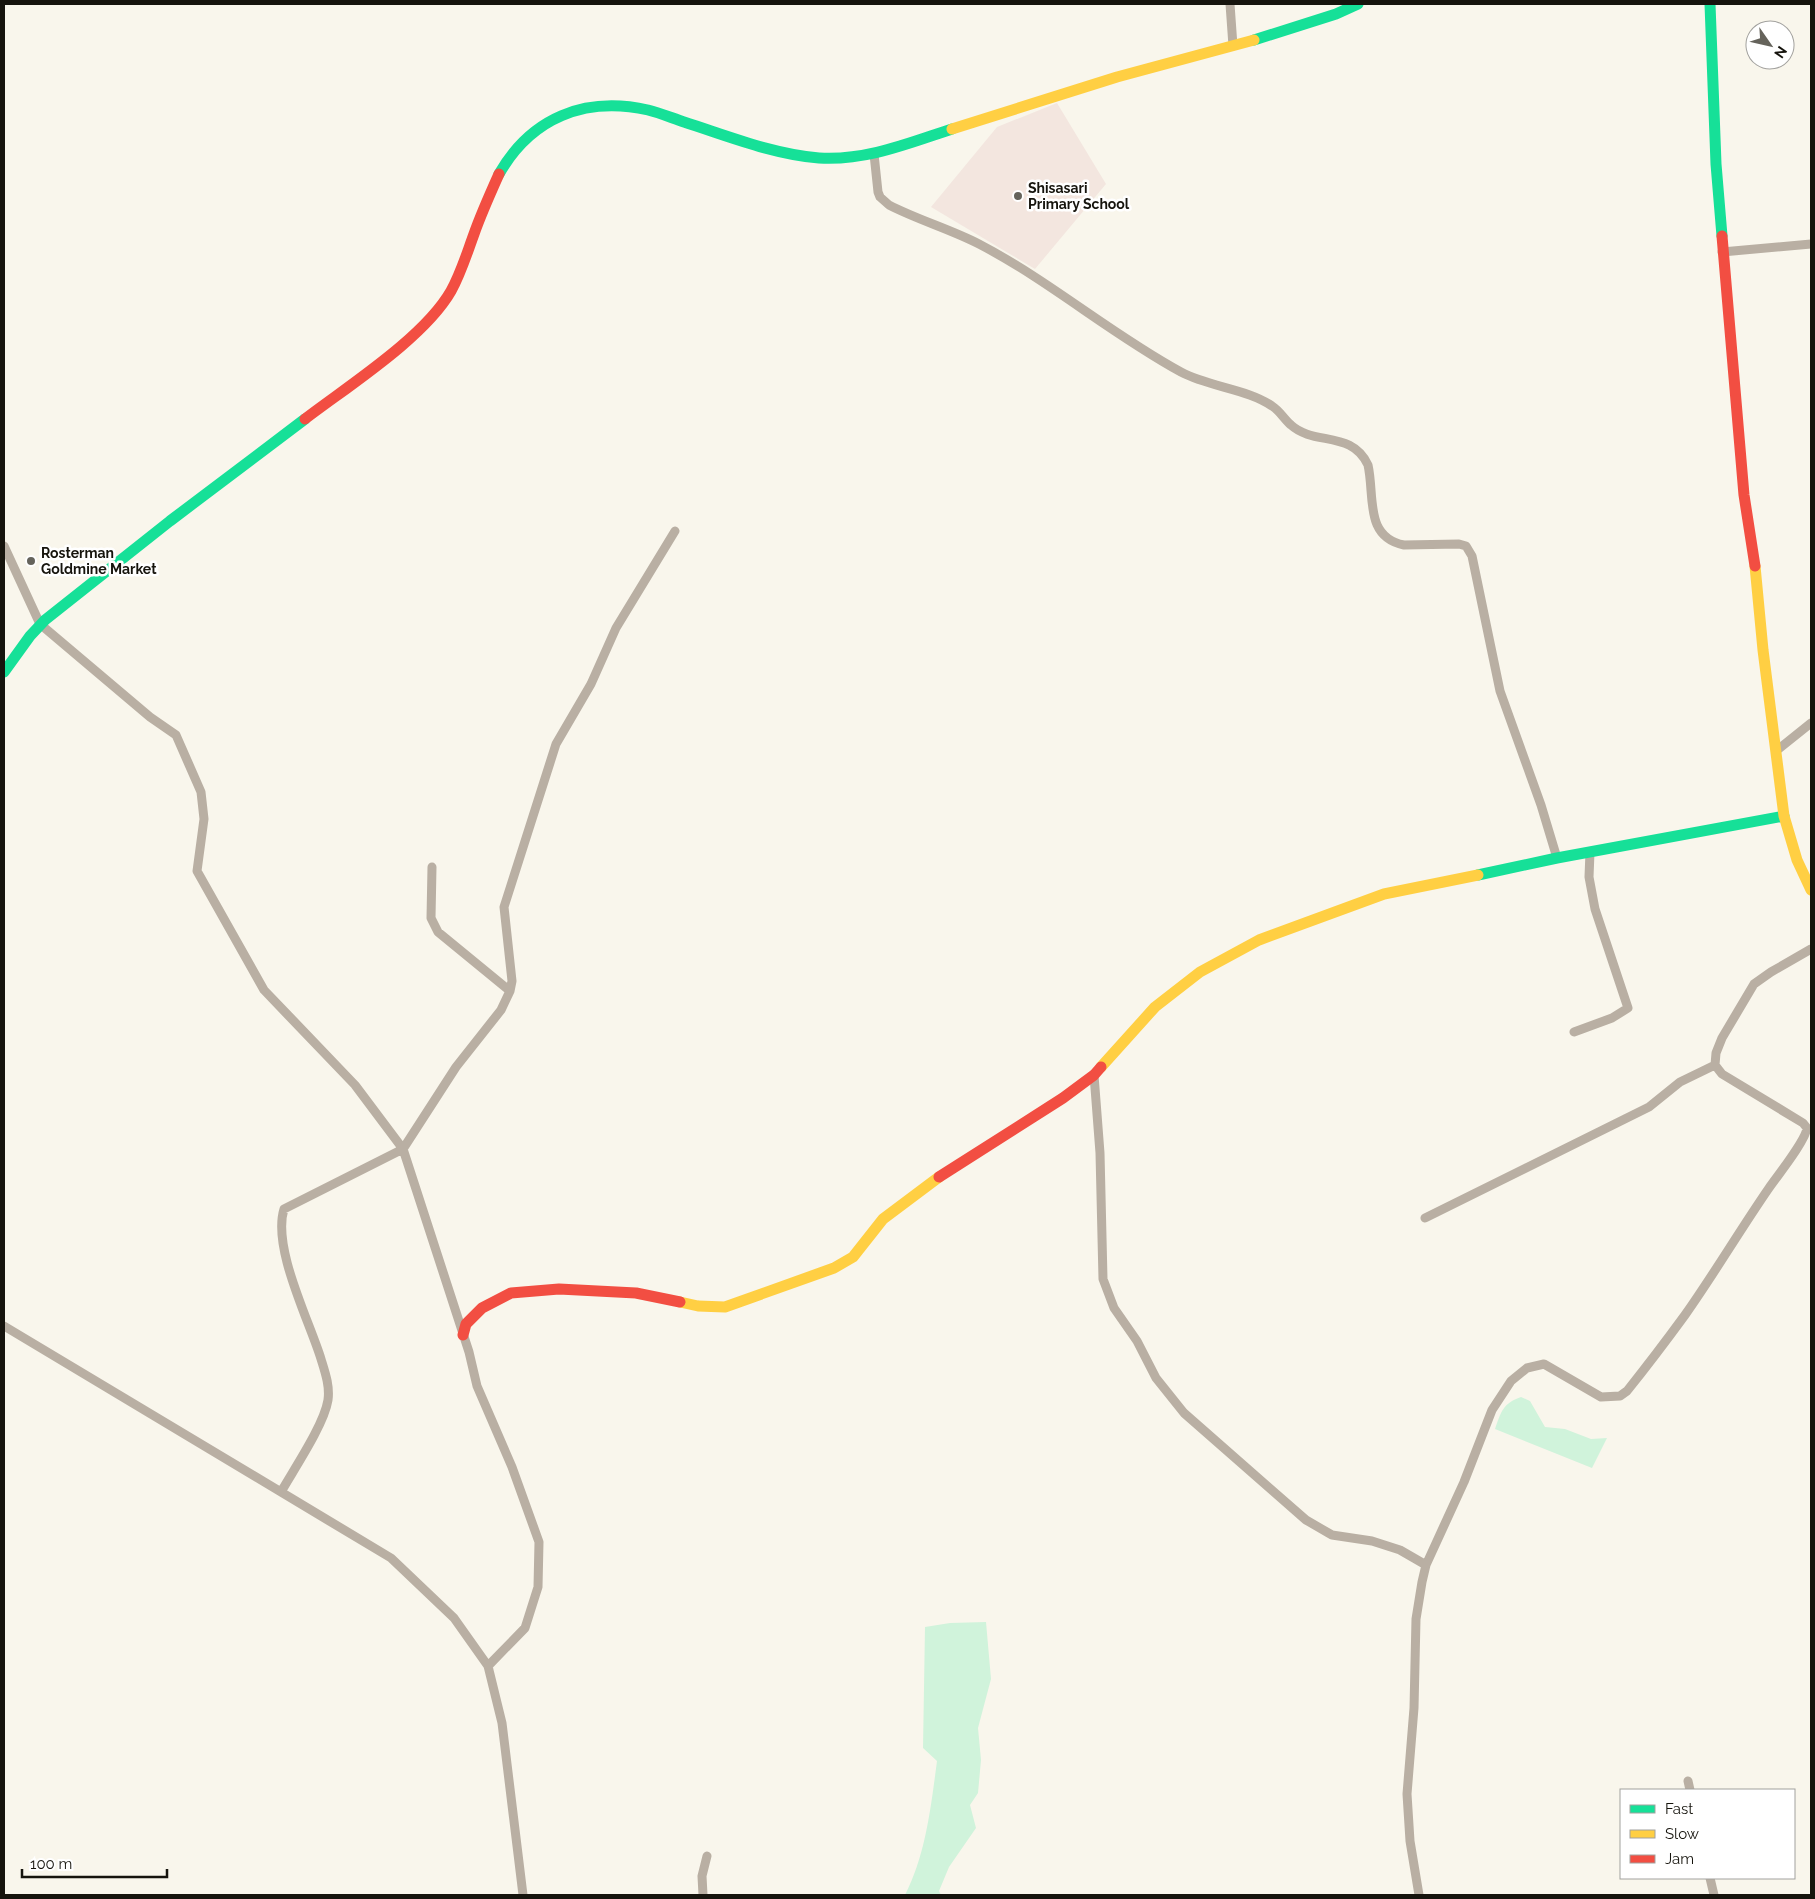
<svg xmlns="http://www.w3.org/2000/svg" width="1815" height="1899" viewBox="0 0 1815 1899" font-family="Raleway,sans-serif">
<rect width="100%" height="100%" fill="#f9f6ec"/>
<path fill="#f3e6df" d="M1057,103l49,81 -71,85 -104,-62 66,-80z"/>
<path fill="#d0f3db" d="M1521,1397l9,4 15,26 20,2 26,10 16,-1 -15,30 -97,-39c6,-17 8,-26 26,-32z
M986,1622l5,57 -13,49 3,32 -3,33 -8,12 6,23 -27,39 -10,24 2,4h-36c21,-41 26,-89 32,-134l-14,-13 2,-121 25,-4z"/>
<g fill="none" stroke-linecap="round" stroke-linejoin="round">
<path stroke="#b9afa3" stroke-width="9" d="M1230,4l3,42
M874,154l4,38 2,5 9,8c29,15 61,24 90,39 71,37 132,90 202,128 28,15 67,17 91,34 8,5 12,13 19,19 23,21 61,5 77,40 7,31 -4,72 36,80l55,-1 7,2 6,10 28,135 41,114 16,53
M1722,252l89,-8
M4,546l36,78 110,93 26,18 25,57 3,27 -7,52 67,119 91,95 48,64 66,203 8,34 35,81 27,75 -1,45 -13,41 -37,38
M1776,751l35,-28
M432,867l-1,51 7,14 72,59
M1574,1032l38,-14 16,-10 -33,-99 -6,-32 1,-25
M1094,1075l6,78 3,126 11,29 23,33 19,37 28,35 122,107 26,15 40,6 28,9 26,15
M1425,1218l224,-111 31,-25 35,-17
M4,1326l387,232 63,60 34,48 14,57 21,172
M281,1492c13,-23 43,-67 47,-92 2,-14 -3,-28 -7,-41 -12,-39 -49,-111 -37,-150l119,-60 53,-82 45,-57 9,-19 2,-10 -8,-74 52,-163 35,-60 25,-56 59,-97
M1688,1781l2,9
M1710,1878l4,17
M703,1895l-1,-19 5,-20
M1419,1895l-9,-54 -3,-47 7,-86 2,-89 6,-37 4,-17 38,-83 28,-72 19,-29 16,-13 17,-4 57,33 19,-1 7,-5c20,-25 39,-50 58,-76 29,-41 55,-85 84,-127 9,-13 37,-48 38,-60l-4,-5 -81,-49 -7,-9 1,-12 6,-15 32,-54 17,-12 40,-23"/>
<path stroke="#16e098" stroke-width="11" d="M1710,4l6,160 6,72
M1254,40l82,-26 22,-10
M499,174c32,-56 85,-78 149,-64 12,3 24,8 36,12 44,14 88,32 135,36 47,3 90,-15 133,-29
M4,672l26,-36 15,-16 125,-99 135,-102
M1478,875l79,-17 227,-42"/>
<path stroke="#ffcf43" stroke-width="11" d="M952,129l165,-52 137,-37
M1755,566l8,84 21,166 13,44 14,30
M1101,1067l54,-60 45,-35 59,-32 125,-46 94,-19
M680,1302l18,4 27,1 109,-39 19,-11 30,-38 56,-42"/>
<path stroke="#f24e42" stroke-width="11" d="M1722,236l22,259 11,71
M305,419c43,-33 119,-81 146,-128 10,-18 16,-38 23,-57 7,-20 16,-40 25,-60
M939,1177l124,-79 31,-23 7,-8
M463,1335l3,-11 16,-16 29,-15 48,-4 77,4 44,9"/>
</g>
<g fill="#65635b" stroke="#fff" stroke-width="2">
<circle cx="1018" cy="196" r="5"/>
<circle cx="31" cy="561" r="5"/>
</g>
<g text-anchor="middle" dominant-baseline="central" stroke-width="5" stroke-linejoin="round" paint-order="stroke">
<g font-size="14" font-weight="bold" fill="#16140d" stroke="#fff" text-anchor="start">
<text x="1028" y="188">Shisasari<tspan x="1028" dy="16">Primary School</tspan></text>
<text x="41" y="553">Rosterman<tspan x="41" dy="16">Goldmine Market</tspan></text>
</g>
</g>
<rect width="1815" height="1899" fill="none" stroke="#16140d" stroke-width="10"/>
<rect x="1620" y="1789" width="175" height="90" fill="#ffffff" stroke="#a2a19e"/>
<rect x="1630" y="1805" width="25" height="8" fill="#16e098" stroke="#a2a19e"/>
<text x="1665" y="1814" font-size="15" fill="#16140d">Fast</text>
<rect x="1630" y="1830" width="25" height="8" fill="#ffcf43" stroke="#a2a19e"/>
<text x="1665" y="1839" font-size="15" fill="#16140d">Slow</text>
<rect x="1630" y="1855" width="25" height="8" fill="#f24e42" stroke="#a2a19e"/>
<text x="1665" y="1864" font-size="15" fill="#16140d">Jam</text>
<g transform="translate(1770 45) rotate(124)"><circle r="24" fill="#ffffff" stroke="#a2a19e"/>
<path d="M0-4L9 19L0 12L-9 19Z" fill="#65635b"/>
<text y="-8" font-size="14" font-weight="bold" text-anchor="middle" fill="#16140d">N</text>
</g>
<path d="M22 1869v8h145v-8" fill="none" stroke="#16140d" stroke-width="2.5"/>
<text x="30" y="1869" font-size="15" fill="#16140d" stroke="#ffffff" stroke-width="4" paint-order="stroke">100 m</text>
</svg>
